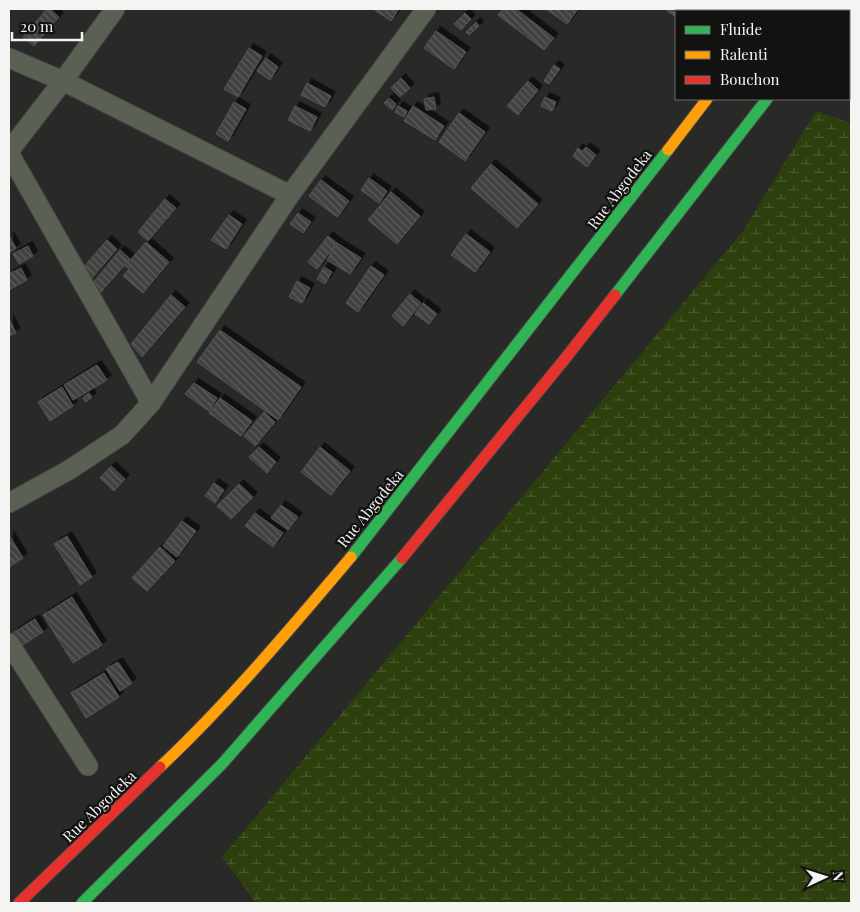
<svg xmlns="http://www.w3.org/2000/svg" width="860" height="912" viewBox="0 0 860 912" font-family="'Playfair Display',serif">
<defs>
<pattern id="wetland-marsh" width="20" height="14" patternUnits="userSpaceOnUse" patternTransform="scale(1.25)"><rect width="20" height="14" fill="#2c3f0d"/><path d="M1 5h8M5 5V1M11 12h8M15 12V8" fill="none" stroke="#4b5b31"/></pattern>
<pattern id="building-back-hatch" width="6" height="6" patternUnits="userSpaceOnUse" patternTransform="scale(1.25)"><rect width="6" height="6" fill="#414241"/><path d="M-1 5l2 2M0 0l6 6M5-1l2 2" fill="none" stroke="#5d5e5d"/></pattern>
<filter id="shadow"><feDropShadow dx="4.5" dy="-4.5" stdDeviation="0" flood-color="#0009"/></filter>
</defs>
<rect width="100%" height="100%" fill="#292928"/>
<path fill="url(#wetland-marsh)" d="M816,111l35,12v780h-595l-34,-46 521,-626z"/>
<path fill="url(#building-back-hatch)" stroke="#545554" filter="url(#shadow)" d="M47,9h3l9,8 -25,29 -11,-9z
M373,9h23l2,1 -7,11z
M503,9h13l38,29 -10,12 -46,-35z
M546,9h32l-11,15z
M668,9h18l4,2h-14v6l-9,-6z
M465,13l6,6 -10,11 -7,-6z
M476,22l3,4 -10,9 -3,-3z
M436,31l30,21 -12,17 -30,-21z
M249,48l13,8 -24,41 -14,-8z
M266,58l12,9 -8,13 -13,-9z
M554,65l6,4 -11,15 -5,-3z
M401,78l9,10 -10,9 -9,-9z
M528,81l10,9 -20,25 -11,-9z
M307,83l24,13 -6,11 -24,-12z
M434,97l2,12 -10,1 -2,-11z
M545,97l11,5 -4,9 -11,-5z
M389,98l7,6 -4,6 -8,-7z
M234,102l12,7 -18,32 -12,-7z
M295,106l22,11 -7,14 -22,-11z
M398,106l9,5 -3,6 -9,-5z
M413,106l31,20 -9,14 -31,-19z
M459,113l26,19 -20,29 -26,-19z
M586,147l10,8 -9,12 -14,-11 5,-8 4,3z
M491,164l47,40 -21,24 -46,-40z
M369,178l18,13 -8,12 -18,-13z
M321,180l28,21 -12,16 -28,-21z
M391,192l29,24 -23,28 -29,-24z
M165,199l11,9 -28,33 -10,-9z
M298,213l13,9 -8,11 -13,-9z
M229,215l13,9 -16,25 -15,-9z
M466,234l24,18 -15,20 -24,-17z
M9,236l7,12 -7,5z
M328,236l9,7 -20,26 -9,-7z
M107,240l10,9 -25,29 -10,-9z
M146,242l23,20 -26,31 -20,-17 6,-7 -4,-3z
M337,243l24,15 -11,16 -23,-14z
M28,246l5,10 -14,8 -6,-10z
M120,250l10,9 -29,33 -9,-8z
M371,266l13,9 -26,37 -12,-9z
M324,267l8,5 -7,12 -8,-5z
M21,268l6,12 -18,10v-16z
M297,281l13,7 -8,15 -13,-6z
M410,294l11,9 -18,23 -11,-10z
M171,295l14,12 -43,50 -11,-13z
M423,303l14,11 -8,10 -14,-10z
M9,319l7,14 -7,3z
M220,330l81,57 -23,33 -81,-58z
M97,365l10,15 -34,20 -9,-15z
M194,383l23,15 -8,13 -24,-17z
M62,387l11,19 -23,15 -12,-19z
M89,393l3,4 -6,5 -3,-4z
M220,398l32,23 -11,15 -32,-23z
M264,412l11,10 -20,24 -11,-10z
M259,447l17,15 -9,11 -18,-16z
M320,447l30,24 -19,24 -30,-23z
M111,466l14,13 -11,12 -14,-13z
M214,483l10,7 -9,13 -10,-7z
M239,484l14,13 -22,22 -14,-13z
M281,505l17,12 -10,13 -17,-12z
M255,513l28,20 -10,14 -28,-21z
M182,521l14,10 -19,26 -14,-11z
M9,535l14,23 -14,9z
M67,536l25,41 -12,8 -26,-41z
M160,547l15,14 -28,30 -15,-13z
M72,597l30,48 -29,18 -30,-48z
M35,619l8,13 -22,14 -8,-13z
M118,662l14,21 -12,8 -14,-22z
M104,673l15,24 -33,21 -15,-25z"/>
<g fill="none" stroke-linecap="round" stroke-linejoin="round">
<g stroke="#454644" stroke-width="21">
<path id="street" d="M9,58l54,23 227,114
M9,151l54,-70 52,-72
M9,153l142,250
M9,503l60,-33 53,-35 29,-32 139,-208 136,-186
M9,643l79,123"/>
</g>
<g stroke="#454644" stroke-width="13">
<path id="fast" d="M773,11l2,-2
M833,11l2,-2
M615,295l152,-196
M351,557l317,-407
M82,903l140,-139 180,-206"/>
</g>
<g stroke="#454644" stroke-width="13">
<path id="slow" d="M668,150l39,-51
M160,767c69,-65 130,-138 191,-210"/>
</g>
<g stroke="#454644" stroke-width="13">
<path id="jam" d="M402,558l162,-198 51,-65
M19,903l141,-136"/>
</g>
<use href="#street" stroke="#5b6055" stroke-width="19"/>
<use href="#fast" stroke="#30b455" stroke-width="11"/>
<use href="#slow" stroke="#ff9f0a" stroke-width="11"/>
<use href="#jam" stroke="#e5322d" stroke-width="11"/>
</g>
<g text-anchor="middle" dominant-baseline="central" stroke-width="4.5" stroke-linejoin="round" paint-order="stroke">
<g font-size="15" fill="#f4f5f3" stroke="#121211">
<text transform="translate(619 189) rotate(-53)">Rue Abgodeka</text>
<text transform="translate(370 508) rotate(-51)">Rue Abgodeka</text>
<text transform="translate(99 806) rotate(-44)">Rue Abgodeka</text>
</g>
</g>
<rect width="860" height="912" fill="none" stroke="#f4f5f3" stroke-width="20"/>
<rect x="675" y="10" width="175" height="90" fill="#121211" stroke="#6c6d6b"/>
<rect x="685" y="26" width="25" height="8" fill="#30b455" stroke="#6c6d6b"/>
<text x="720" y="35" font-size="15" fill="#f4f5f3">Fluide</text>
<rect x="685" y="51" width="25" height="8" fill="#ff9f0a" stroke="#6c6d6b"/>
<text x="720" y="60" font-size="15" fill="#f4f5f3">Ralenti</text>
<rect x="685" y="76" width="25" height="8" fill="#e5322d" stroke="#6c6d6b"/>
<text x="720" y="85" font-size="15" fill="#f4f5f3">Bouchon</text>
<g transform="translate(825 877) rotate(86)" stroke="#121211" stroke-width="4" paint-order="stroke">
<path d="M0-4L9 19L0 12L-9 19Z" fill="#f4f5f3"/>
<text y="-8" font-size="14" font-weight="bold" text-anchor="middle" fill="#f4f5f3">N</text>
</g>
<path d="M12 32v8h70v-8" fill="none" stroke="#f4f5f3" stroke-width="2.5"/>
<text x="20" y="32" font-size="15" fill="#f4f5f3" stroke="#121211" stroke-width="4" paint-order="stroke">20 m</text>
</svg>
